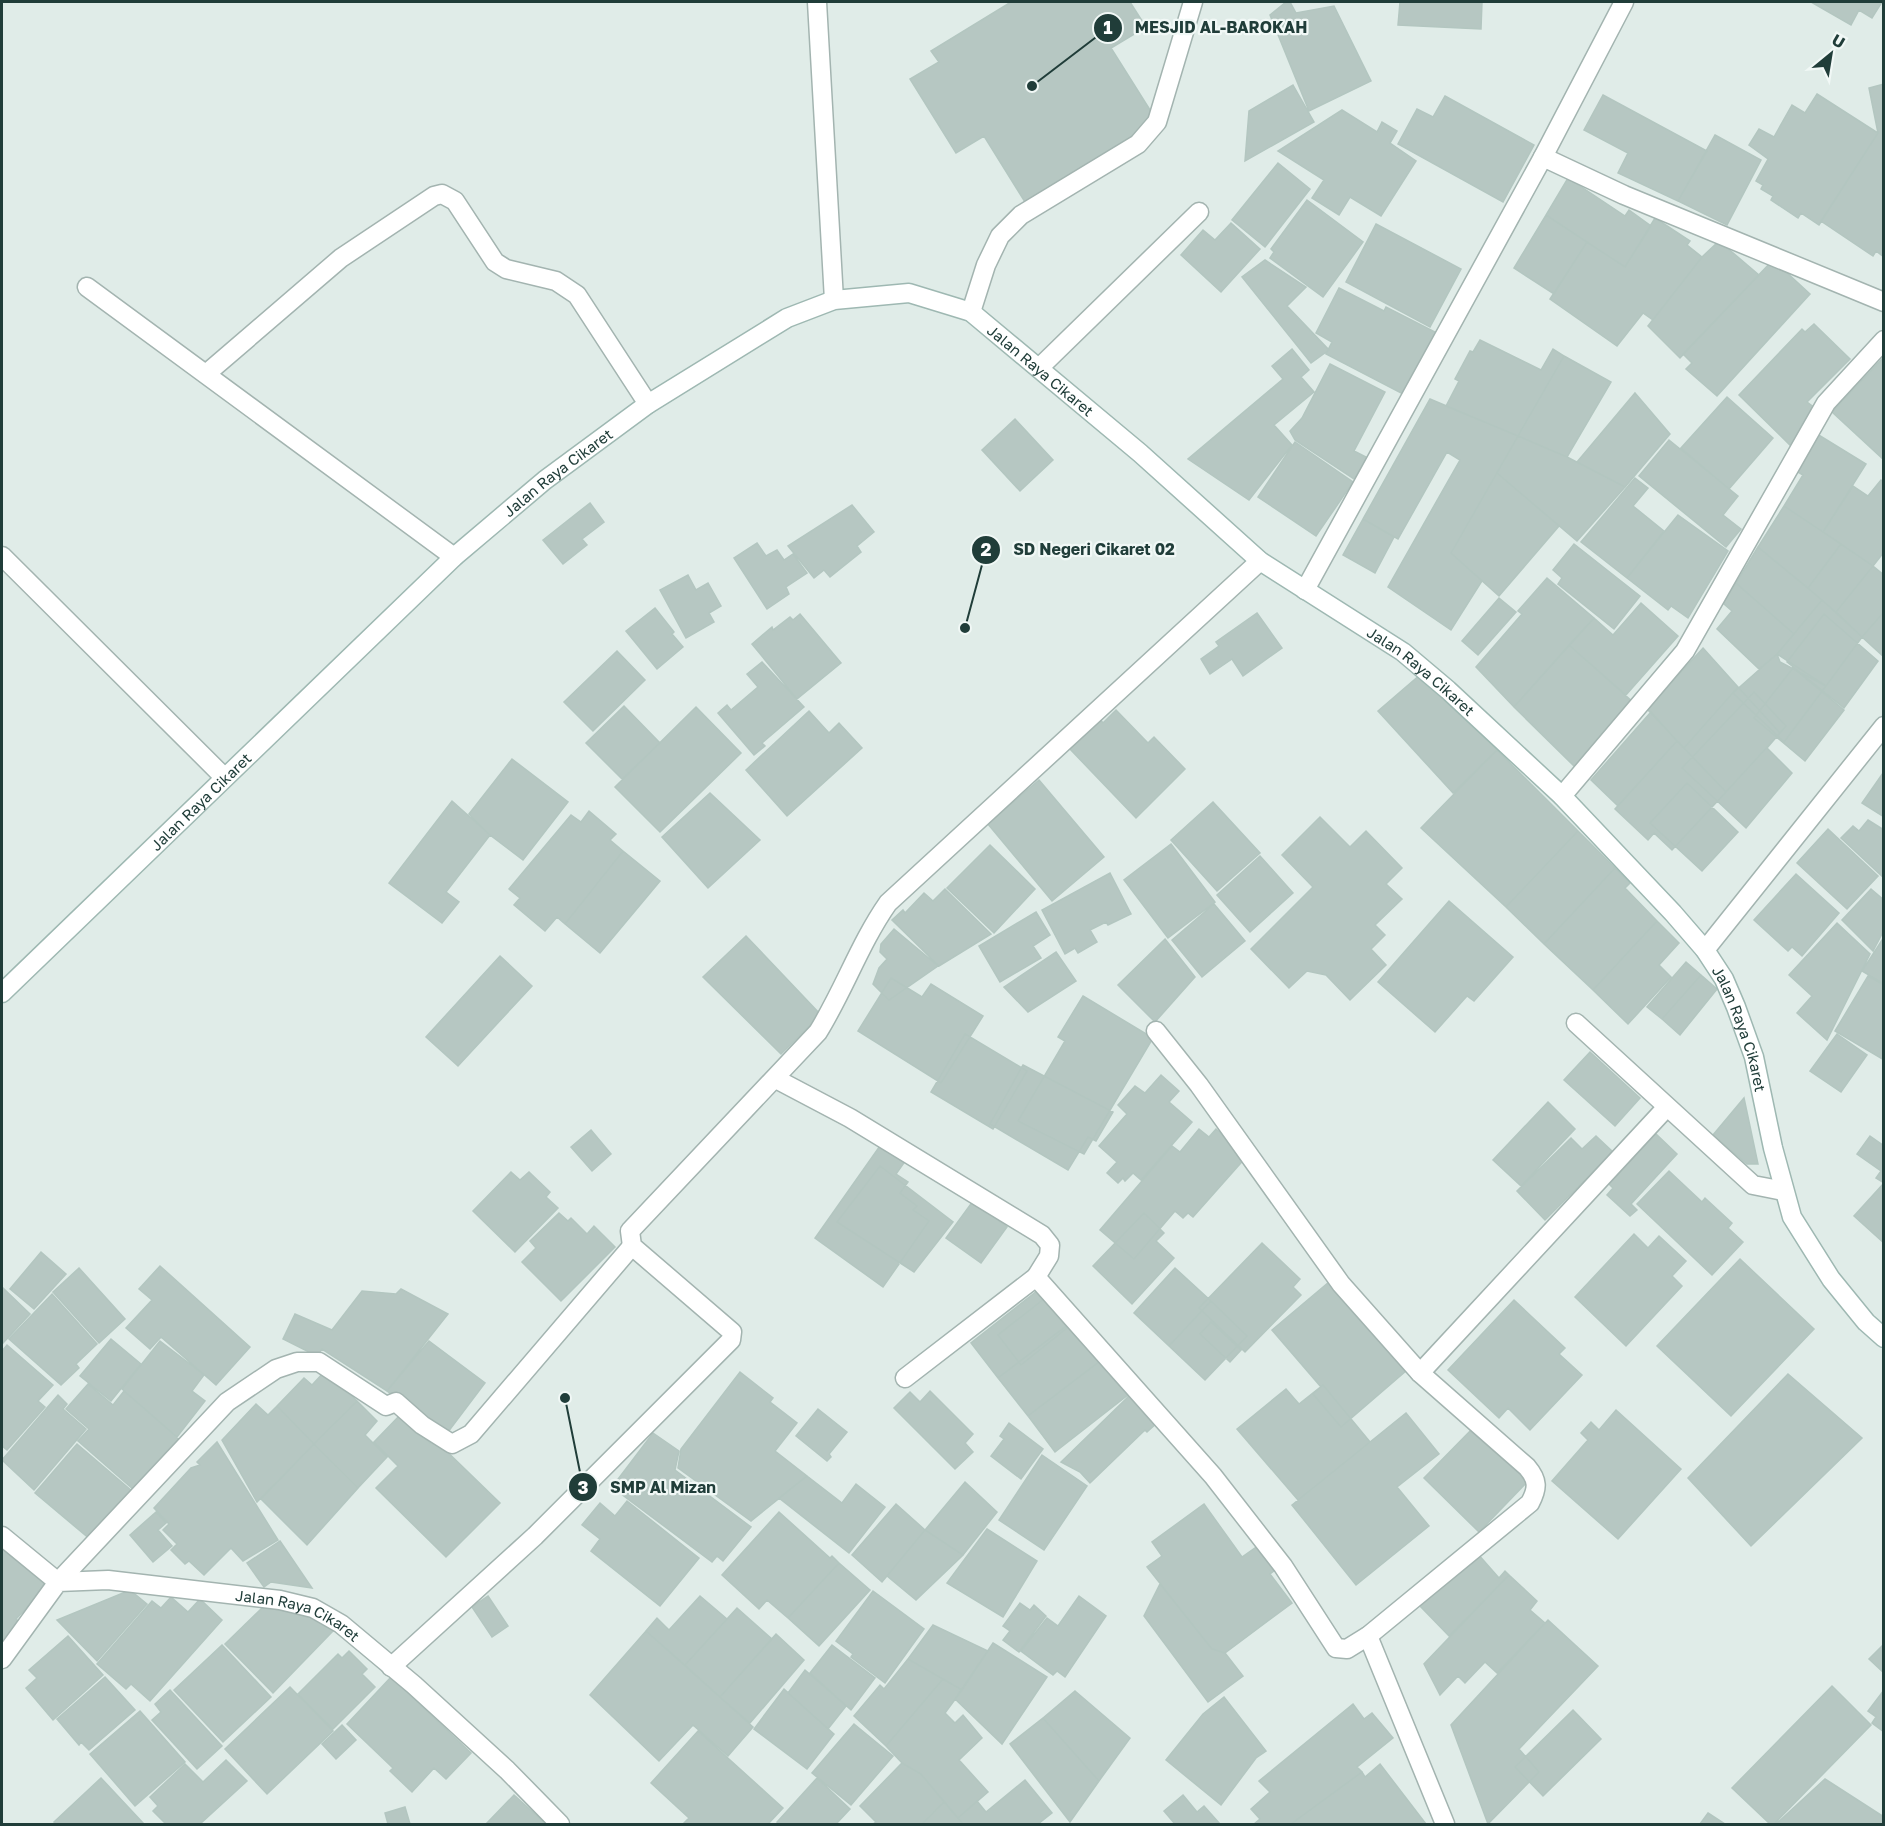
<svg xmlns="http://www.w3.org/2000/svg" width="1885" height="1826" viewBox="0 0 1885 1826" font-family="'Golos Text',sans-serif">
<rect width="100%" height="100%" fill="#e0ece8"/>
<path fill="#b6c7c2" stroke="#b3c6c0" stroke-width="1.5" d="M1011,2h119l16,25 -35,21 46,73 -132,81 -41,-66 -28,17 -46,-74 29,-17 -8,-11z
M1286,2h4l6,11 38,-7 37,75 -62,30 -39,-96z
M1400,2h82l-1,27 -83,-4z
M1811,2h71l-10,16 -13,-8 -8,15z
M1884,84v173l-8,-6 -3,5 -52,-35 57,-88 -9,-45z
M1293,85l21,37 -69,39 4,-50z
M1817,94l61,39 -59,92 -18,-12 -3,5 -27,-18 2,-4 -12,-7 2,-4 -7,-4 12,-22 -19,-14 10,-16 15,8 18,-32 13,8z
M1603,95l104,56 -29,50 -60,-28 10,-20 -44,-23z
M1445,96l89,49 -31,57 -105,-58 19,-35 16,8z
M1342,110l35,22 5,-10 15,9 -7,12 26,18 -35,55 -31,-19 -11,18 -27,-17 12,-18 -46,-29z
M1715,135l46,25 -34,65 -49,-24z
M1278,163l32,26 -45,58 -33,-27z
M1568,178l57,38 4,-6 22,16 -26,41 -79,-52z
M1307,200l56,42 -40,55 -53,-39 4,-6 -3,-3z
M1546,215l41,27 -33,52 -40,-26z
M1655,218l35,23 -3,4 15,12 -49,63 -10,-7 -26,33 -67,-47 37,-57 38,25z
M1231,223l29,26 -39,43 -40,-37 22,-25 12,10z
M1376,224l85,45 -31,58 -84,-45z
M1719,241l40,34 -79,83 -32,-32 54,-69z
M1265,260l41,27 -19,19 42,44 -18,13 -69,-86z
M1773,260l37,34 -93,102 -31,-27 6,-6 -9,-9z
M1339,288l45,23 2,-4 51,26 -32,62 -79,-41 6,-12 -16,-9z
M1814,324l36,35 -43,43 12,9 -27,36 -53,-52 63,-66 3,3z
M1480,340l61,30 12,-21 11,7 -46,80 -72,-30 13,-25 -4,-2 15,-28 3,1z
M1292,349l17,21 -8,7 13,15 -40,33 18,20 -43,55 -61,-41 95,-80 -11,-13z
M1564,356l47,26 -44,75 -49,-21z
M1884,357v103l-52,-48z
M1330,364l55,28 -31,59 14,7 -14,21 -59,-39 -5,-9 12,-13z
M1635,393l35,41 -45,53 -48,-25z
M1727,397l46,41 -44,51 -48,-41z
M1430,399l88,37 -67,117 31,28 -31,49 -63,-43 72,-127 -13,-8 -49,87 -35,-20z
M1015,419l38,41 -33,31 -38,-41z
M1817,434l49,30 -43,68 -39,-26 19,-31 -7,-4z
M1518,436l49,21 58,30 -48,54 -80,-68z
M1669,440l69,56 -15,19 18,14 -15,18 -87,-71z
M1295,442l58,40 -37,54 -58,-39z
M1497,473l62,53 -60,70 -48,-43z
M1635,478l13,10 -15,18 31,25 -37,47 -46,-36z
M1881,480l3,2v70l-11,14 -50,-34 30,-46 15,10z
M590,503l14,19 -22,17 5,6 -24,19 -20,-24z
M852,505l22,27 -17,14 4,6 -31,25 -6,-7 -10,8 -26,-32z
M1784,506l57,38 -33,44 -50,-41z
M1678,515l50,36 -40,67 -17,-12 -3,4 -41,-32z
M1363,519l31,18 -19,36 -32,-18z
M757,543l9,13 11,-6 7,10 9,-6 14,19 -21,14 3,7 -22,15 -33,-51z
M1574,544l66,52 -26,33 -56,-45 4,-6 -9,-8z
M1841,544l32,22 -37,46 -28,-24z
M1758,547l64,53 -28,34 -58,-51z
M1873,566l11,9v37l-22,25 -26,-25z
M688,575l8,15 12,-7 13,23 -12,7 5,9 -28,16 -26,-48z
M1547,578l47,40 -80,89 -38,-40 46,-53 -4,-3z
M1736,583l58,51 -17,20 -18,15 -42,-40 15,-18 -9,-8z
M1499,598l17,14 -38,43 -16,-14z
M1822,600l40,37 -36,49 -49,-32z
M1641,603l37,33 -52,59 -57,-50 25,-27 19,17z
M655,608l19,24 -2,2 11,13 -26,22 -31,-38z
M1257,613l25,35 -39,28 -11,-17 -22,15 -9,-15 18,-13 -3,-4z
M1883,613h1v44l-22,-20z
M800,614l41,49 -44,36 -45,-55 20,-17 1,3 17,-13 3,3z
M1824,614l54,47 -34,47 -57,-46z
M1569,645l65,58 -59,64 -61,-60z
M1703,648l35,39 -54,61 -37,-39z
M617,651l28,29 -52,51 -29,-29z
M1777,654l3,8 46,24 -42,56 -51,-49z
M762,662l42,45 -42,36 3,3 -11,9 -36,-42 9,-8 4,5 27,-23 -11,-13z
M1793,668l51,42 -39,51 -51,-43z
M1421,674l76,76 -44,43 -75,-82z
M1738,687l42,46 -54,59 -42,-44z
M1754,692l32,34 -19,22 25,25 -46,55 -64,-60z
M624,706l36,37 -38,36 -36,-36z
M696,707l45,46 -81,79 -45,-45z
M1116,710l32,33 6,-6 31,32 -49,49 -67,-70 30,-30 4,5z
M809,711l20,22 10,-10 23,25 -75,68 -41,-46z
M1651,712l26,29 -59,65 -27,-26z
M1677,741l49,51 -54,58 -18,-17 -6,7 -33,-31z
M1497,750l81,81 -72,76 -85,-79z
M512,759l56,43 -45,58 -33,-25 -21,-21z
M1883,773h1v44l-22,-14z
M1039,780l65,77 -52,44 -64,-77z
M1687,783l51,49 -36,39 -52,-48z
M710,793l50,47 -52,48 -46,-51z
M452,801l38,34 -44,57 13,10 -17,21 -53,-40z
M1213,802l47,51 -43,38 -46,-51z
M589,811l27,23 -6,6 13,11 -58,73 -8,-7 -12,14 -31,-26 6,-7 -11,-9 62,-74 10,7z
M1320,817l30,30 16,-16 36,37 -16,16 16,15 -27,26 10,10 -14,14 15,16 -36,35 -24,-25 -19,-4 -18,17 -38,-39 62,-62 -31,-32z
M1868,820l16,10v48l-43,-40 12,-12 6,5z
M1828,829l50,47 -31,33 -50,-46z
M1578,831l37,37 -71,76 -38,-37z
M1171,844l44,58 -47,36 -44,-58z
M990,845l45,44 -41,44 -47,-45z
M623,851l37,30 -60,72 -35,-29z
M1260,856l33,37 -43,39 -33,-37z
M1615,868l15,15 -5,5 32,33 -64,69 -49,-46z
M1110,873l21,41 -23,11 -2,-3 -16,8 7,12 -19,11 -3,-5 -10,6 -23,-44z
M1796,874l43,39 -37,43 -10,-9 -4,4 -34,-31z
M945,889l46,45 -52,32 -47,-46 11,-10 2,3 19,-20 9,8z
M1871,889l13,11v30l-11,21 -31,-31z
M1449,901l64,56 -39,44 -7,-5 -32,36 -57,-50z
M1214,904l31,37 -43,36 -30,-37z
M1036,912l14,23 -17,11 8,12 -41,24 -21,-36z
M1657,921l22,22 -20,22 12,12 -43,47 -35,-34z
M1837,923l33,31 -43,86 -30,-27 15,-17 -23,-21z
M894,929l44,37 -49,34 -16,-16 6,-16 8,-9 -7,-7 1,-8z
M746,936l75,79 -40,39 -78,-77z
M1884,937v47l-22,-13z
M1165,939l30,38 -40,45 -37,-37z
M1056,952l20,29 -48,31 -24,-25z
M500,956l32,30 -74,80 -32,-29z
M1686,962l15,13 -39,44 -15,-12z
M1701,975l16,14 -37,46 -18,-16z
M1868,976l16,9v75l-49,-29z
M891,978l31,19 9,-13 52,32 -42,67 -83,-52z
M1083,996l70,42 -69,116 -66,-33 47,-80 -7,-4z
M965,1034l62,37 -34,58 -62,-37z
M1837,1034l30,21 -26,37 -31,-21z
M1590,1052l50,46 -25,28 -51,-46z
M1023,1065l90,47 -17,29 -8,-4 -20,33 -78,-46z
M1161,1075l18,16 -10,11 23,20 -51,58 -8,-7 -8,8 -2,-3 -5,5 -11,-10 10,-11 -18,-16 28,-32 -9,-9 17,-19 10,7z
M1744,1098l14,66h-11l-34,-29z
M1548,1102l27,27 -54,57 -28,-26z
M1199,1129l10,8 7,-8 31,27 -54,61 -5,-4 -5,5 -8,-7 -41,48 -34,-29 72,-84 8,6z
M591,1130l20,24 -19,17 -21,-24z
M1655,1133l22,21 -46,50 6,6 -7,6 -23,-21 6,-7 -4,-4z
M1596,1136l17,16 -68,68 -28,-29 54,-53 11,11z
M1870,1136l14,10v37l-8,-5 5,-7 -24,-17z
M882,1143l24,17 -10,14 12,8 -8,11 17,13 -4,4 16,11 -46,66 -68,-49z
M880,1166l73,56 -39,50 -77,-50z
M1669,1171l33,31 3,-4 27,25 -4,5 15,14 -31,33 -75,-71z
M511,1172l9,8 9,-8 21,20 -4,5 12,11 -43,44 -42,-41z
M1883,1184l1,1v58l-30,-27z
M973,1201l34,26 -26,36 -35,-25z
M559,1213l9,8 3,-3 16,16 7,-8 21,21 -54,54 -39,-39 14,-14 -6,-7z
M1144,1213l20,20 -8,8 18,17 -42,46 -39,-38z
M1634,1234l14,14 11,-12 27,25 -14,15 10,10 -56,60 -51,-49z
M1262,1243l38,36 -7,8 8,8 -56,57 -46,-44z
M41,1252l25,22 -32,35 -24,-20z
M1740,1259l74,70 -83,87 -74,-70z
M160,1266l90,81 -34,38 -55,-48 -11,12 -24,-21 26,-28 -13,-11z
M79,1268l46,51 -26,24 -46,-51z
M1175,1268l36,33 -42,45 -35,-33z
M1329,1282l77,89 -65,56 -28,-33 8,-7 -49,-57z
M2,1287l28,27 -28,30z
M1042,1287l28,36 -72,55 -27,-35z
M401,1289l47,25 -61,77 -65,-42 -5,7 -34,-17 12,-25 37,16 30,-39 34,3z
M52,1294l45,50 -21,20 3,4 -18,17 -52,-46z
M1049,1295l23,29 -51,41 -23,-30z
M1514,1300l51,48 -6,6 23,21 -52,55 -22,-22 -9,10 -51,-48z
M1211,1301l36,35 -42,44 -36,-34z
M1211,1322l30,28 -11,12 -30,-28z
M1070,1323l30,38 -72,55 -30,-38z
M111,1339l30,25 -30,37 -31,-25z
M160,1341l44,34 -12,16 13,10 -28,36 -55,-48z
M429,1341l56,42 -37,49 -61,-41z
M7,1345l46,40 -15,16 7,6 -38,43 -5,-4v-95z
M1100,1361l28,34 -73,57 -27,-36z
M325,1371l32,30 -43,43 -37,-38 27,-28 8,7z
M740,1372l33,26 -3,4 27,21 -22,28 32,25 -56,45 -73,-53 3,-19z
M1788,1374l74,64 -111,108 -63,-68z
M88,1384l25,21 11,-14 55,48 -45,51 -56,-49 11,-12 -23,-20z
M1323,1385l47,57 -72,58 -61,-71 49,-40 13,15z
M930,1391l43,43 -8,9 8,9 -18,17 -61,-61 16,-16 10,10z
M1131,1394l27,28 -11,10 -2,-2 -55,53 -10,-11 -19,-10z
M58,1395l9,9 -4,5 23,20 -52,61 -32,-30z
M357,1401l20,20 -12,14 22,22 -29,31 -44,-44z
M256,1404l12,11 9,-9 37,38 -57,58 -35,-62z
M818,1409l29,23 -18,22 2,3 -4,4 -31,-25z
M1616,1410l65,59 -63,70 -66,-58 36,-41 -7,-7 10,-11 8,8z
M1406,1413l33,41 -42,33 32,39 -73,59 -64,-80z
M401,1414l29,29 4,-4 66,64 -54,54 -70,-69 22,-22 -24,-24z
M1009,1423l34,26 -22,30 -30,-23 13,-17 -4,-3z
M1473,1428l55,53 -49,51 -55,-54z
M653,1433l26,18 -4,19 76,57 -28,34 -6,-5 -5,6 -100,-75z
M217,1442l61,98 -35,21 -12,-13 -27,27 -15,-14 -4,3 -14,-14 6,-6 -14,-14 6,-6 -15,-16 37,-40 9,-3 -3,-3z
M77,1444l55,47 -41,49 -56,-47z
M314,1444l44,44 -51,57 -46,-46z
M1042,1455l45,31 -43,64 -45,-30z
M807,1476l35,27 14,-19 29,23 -36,46 -70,-55z
M965,1482l32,30 -34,43 -38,-25z
M627,1501l72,57 -39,48 -69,-55 9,-12 -18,-14 18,-22 15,13z
M896,1504l29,26 -43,52 -30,-27z
M1204,1504l38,53 20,-14 17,24 -9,7 22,29 -67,50 -13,-4 -65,-82 15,-11 -10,-14z
M156,1512l10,11 -8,7 14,16 -19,16 -23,-27z
M779,1512l51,46 2,-2 7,7 -51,55 -21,-18 -8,9 -37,-34z
M987,1529l50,32 -34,56 -56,-34z
M925,1530l38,25 -47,45 -29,-24z
M280,1541l32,47 -41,-6 -7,5 -17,-24z
M2,1545l45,41 -31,33 5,5 -19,22z
M1477,1553l22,25 6,-7 4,4 -60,61 -29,-30z
M839,1563l31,27 -51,56 -31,-28z
M1509,1575l28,26 -7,9 15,13 -48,50 -12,-11 -20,21 -7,-7 -18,19 -16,-31z
M1160,1584l52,65 13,4 18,23 -35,26 -64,-86z
M130,1590l17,14 -50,57 -40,-41z
M873,1591l51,38 -39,54 -34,-26 2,-3 -17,-13z
M488,1596l20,30 -16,11 -20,-30z
M700,1596l27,23 -42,46 -39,-34 11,-13 12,12z
M1079,1596l27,20 -41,61 -8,-6 -4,4 -32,-24 26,-33 11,8z
M171,1597l17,15 12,-13 22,21 -72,81 -19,-17 -5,5 -29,-25 55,-63 9,7z
M1020,1603l10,7 4,-5 12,11 -27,36 -16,-12 7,-9 -7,-5z
M263,1607l57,10 13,14 -60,62 -48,-49z
M737,1608l35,31 -52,58 -35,-32z
M1548,1620l50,46 -79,83 20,23 -51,52 -37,-99z
M933,1625l55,26 -26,39 -54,-31z
M646,1631l107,96 -25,29 -35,-31 -34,36 -69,-66z
M776,1634l28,26 -54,63 -30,-26z
M68,1636l35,39 -50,45 -27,-32 11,-10 -8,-8z
M993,1643l54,34 -45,67 -47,-45z
M1884,1644v29l-15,-14z
M222,1645l49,52 -48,45 -49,-52z
M832,1645l43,33 -24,32 -41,-37z
M349,1651l18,18 -5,5 13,13 -42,42 -35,-35 40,-40 4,4z
M908,1659l35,20 -57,67 -32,-30 26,-31 4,4z
M805,1670l41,36 -18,23 -40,-36z
M105,1677l30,33 -46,40 -8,-8 -2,3 -22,-26z
M391,1677l80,76 -25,26 -12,-11 -22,24 -22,-21 3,-3 -46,-44z
M943,1679l19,11 -17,23 10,10 8,-8 19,23 -23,22 29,32 -30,26 -37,-44 -19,-11 -16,-17z
M1832,1686l39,39 -97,99h-4l-38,-36z
M290,1687l43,44 -66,63 -42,-45z
M784,1689l50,45 -27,35 -53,-40z
M170,1690l52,56 -25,23 -45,-49 9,-8 -6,-8z
M1884,1690v42l-12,-9 4,-6 -8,-6z
M1075,1691l55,47 -31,43 -56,-63z
M1224,1697l42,54 -10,7 -35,47 -55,-45 37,-46z
M1353,1704l11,15 8,-6 21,25 -36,29 5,5 -71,52h-37l6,-5 -9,-10 19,-17 -11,-11z
M1573,1710l28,29 -58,57 -28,-29z
M140,1711l45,51 -50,44 -45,-52z
M1043,1718l56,63 -29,41 -60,-78z
M854,1724l39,32 -42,49 -39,-32z
M342,1725l14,15 -20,19 -14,-15z
M698,1731l85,77 -15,16h-85l6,-6 -38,-35z
M226,1760l21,21 -47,43h-34l-13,-13 5,-5 -8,-9 35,-33 18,18z
M902,1763l19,11 23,28 -22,22h-49l3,-2 -16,-16z
M1380,1764l46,60h-135l71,-52 3,5z
M101,1778l43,46h-88l-2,-2z
M817,1778l33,31 -14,15h-56l-3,-2z
M1825,1779l59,38v7h-108z
M1025,1780l27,33 -14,11h-75l-5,-6 19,-17 9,11z
M514,1795l32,29h-60z
M1183,1795l14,17 7,-6 16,18h-45l-11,-13z
M944,1802l19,22h-41z
M405,1807l5,17h-22l-3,-11z
M1708,1813l17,11h-25z"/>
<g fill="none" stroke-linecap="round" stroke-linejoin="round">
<g stroke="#a3b4b0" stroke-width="21">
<path id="lane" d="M971,312l15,-47 14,-29 21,-21 117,-71 19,-22 36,-120"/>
</g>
<g stroke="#a3b4b0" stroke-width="21">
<g id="street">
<path d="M817,2l17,298"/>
<path d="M1543,157l81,38 260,107"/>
<path d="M87,287l367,270"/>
<path d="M1039,368l160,-156"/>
<path d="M206,374l135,-116 93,-62 8,-2 13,7 40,61 11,7 50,12 21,14 71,109"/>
<path d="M2,556l222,221"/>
<path d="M1305,590l238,-433 81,-155"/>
<path d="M1562,796l123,-145 141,-248 58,-63"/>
<path d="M1705,950l179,-224"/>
<path d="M1576,1023l177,162 31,6"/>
<path d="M776,1079l74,39 192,117 8,10 -1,11 -13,21 -131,101"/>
<path d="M1036,1277l177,199 70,90 53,82 11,1 21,-13 162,-133c8,-15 8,-23 -3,-36l-107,-94 -79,-89 -142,-199 -43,-54"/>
<path d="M1420,1373l246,-265"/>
<path d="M2,1536l56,46 169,-180 49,-33 21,-7h22l67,44 10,-4 26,23 30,19 19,-10 161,-188"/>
<path d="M1368,1636l77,188"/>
<path id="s1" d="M2,1659l56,-77 50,-2 172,20 33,8 28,16 73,61 93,85 53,54"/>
<path d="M391,1667l144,-131 196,-196 1,-8 -100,-86 -2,-15 188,-199c26,-42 42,-89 70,-129l372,-342"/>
</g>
</g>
<g stroke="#9eb8b2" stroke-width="21">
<g id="secondary">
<path id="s2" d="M2,993l452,-436 91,-77 103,-76 139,-86 47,-18 75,-7 62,19 169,141 120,108 143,91 45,38 114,106 111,117 32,37 19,29 12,28 18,50 19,91 19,69 39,62 35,43 18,16"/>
</g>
</g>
<use href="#lane" stroke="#fff" stroke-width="18"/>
<use href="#street" stroke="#fff" stroke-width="18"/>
<use href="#secondary" stroke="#fff" stroke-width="18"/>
</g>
<g text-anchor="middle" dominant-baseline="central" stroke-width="4.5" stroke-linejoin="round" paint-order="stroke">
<g font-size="15" fill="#203d39" stroke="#f1f8f6">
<text stroke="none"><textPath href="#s2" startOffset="1320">Jalan Raya Cikaret</textPath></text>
<text stroke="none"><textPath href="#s2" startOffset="762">Jalan Raya Cikaret</textPath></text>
<text stroke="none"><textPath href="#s2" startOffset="1806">Jalan Raya Cikaret</textPath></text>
<text stroke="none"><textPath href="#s2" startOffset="276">Jalan Raya Cikaret</textPath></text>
<text stroke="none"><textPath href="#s2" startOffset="2292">Jalan Raya Cikaret</textPath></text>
<text stroke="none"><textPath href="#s1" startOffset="340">Jalan Raya Cikaret</textPath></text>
</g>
</g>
<path fill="none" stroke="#203d39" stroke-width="2" d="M1032 86L1108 28M965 628L986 550M565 1398L583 1487"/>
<g fill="#203d39" stroke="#f1f8f6" stroke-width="2">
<circle cx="1032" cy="86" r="6"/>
<circle cx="965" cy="628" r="6"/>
<circle cx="565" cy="1398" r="6"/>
<circle cx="1108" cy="28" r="15"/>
<circle cx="986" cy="550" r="15"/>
<circle cx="583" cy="1487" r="15"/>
</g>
<g font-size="18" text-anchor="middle" font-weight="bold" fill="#fff">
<text x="1108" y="34">1</text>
<text x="986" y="556">2</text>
<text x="583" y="1494">3</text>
</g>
<g font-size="16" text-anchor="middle" font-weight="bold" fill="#203d39" stroke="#f1f8f6" stroke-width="4.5" stroke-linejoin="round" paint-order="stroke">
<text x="1221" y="33">MESJID AL-BAROKAH</text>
<text x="1094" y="555">SD Negeri Cikaret 02</text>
<text x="663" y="1493">SMP Al Mizan</text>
</g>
<rect width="1885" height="1826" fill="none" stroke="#203d39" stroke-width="6"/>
<g transform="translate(1831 54) rotate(30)" stroke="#f1f8f6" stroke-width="4.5" paint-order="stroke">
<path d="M0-4.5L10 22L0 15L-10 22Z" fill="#203d39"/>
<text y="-9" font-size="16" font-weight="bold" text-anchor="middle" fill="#203d39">U</text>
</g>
</svg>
